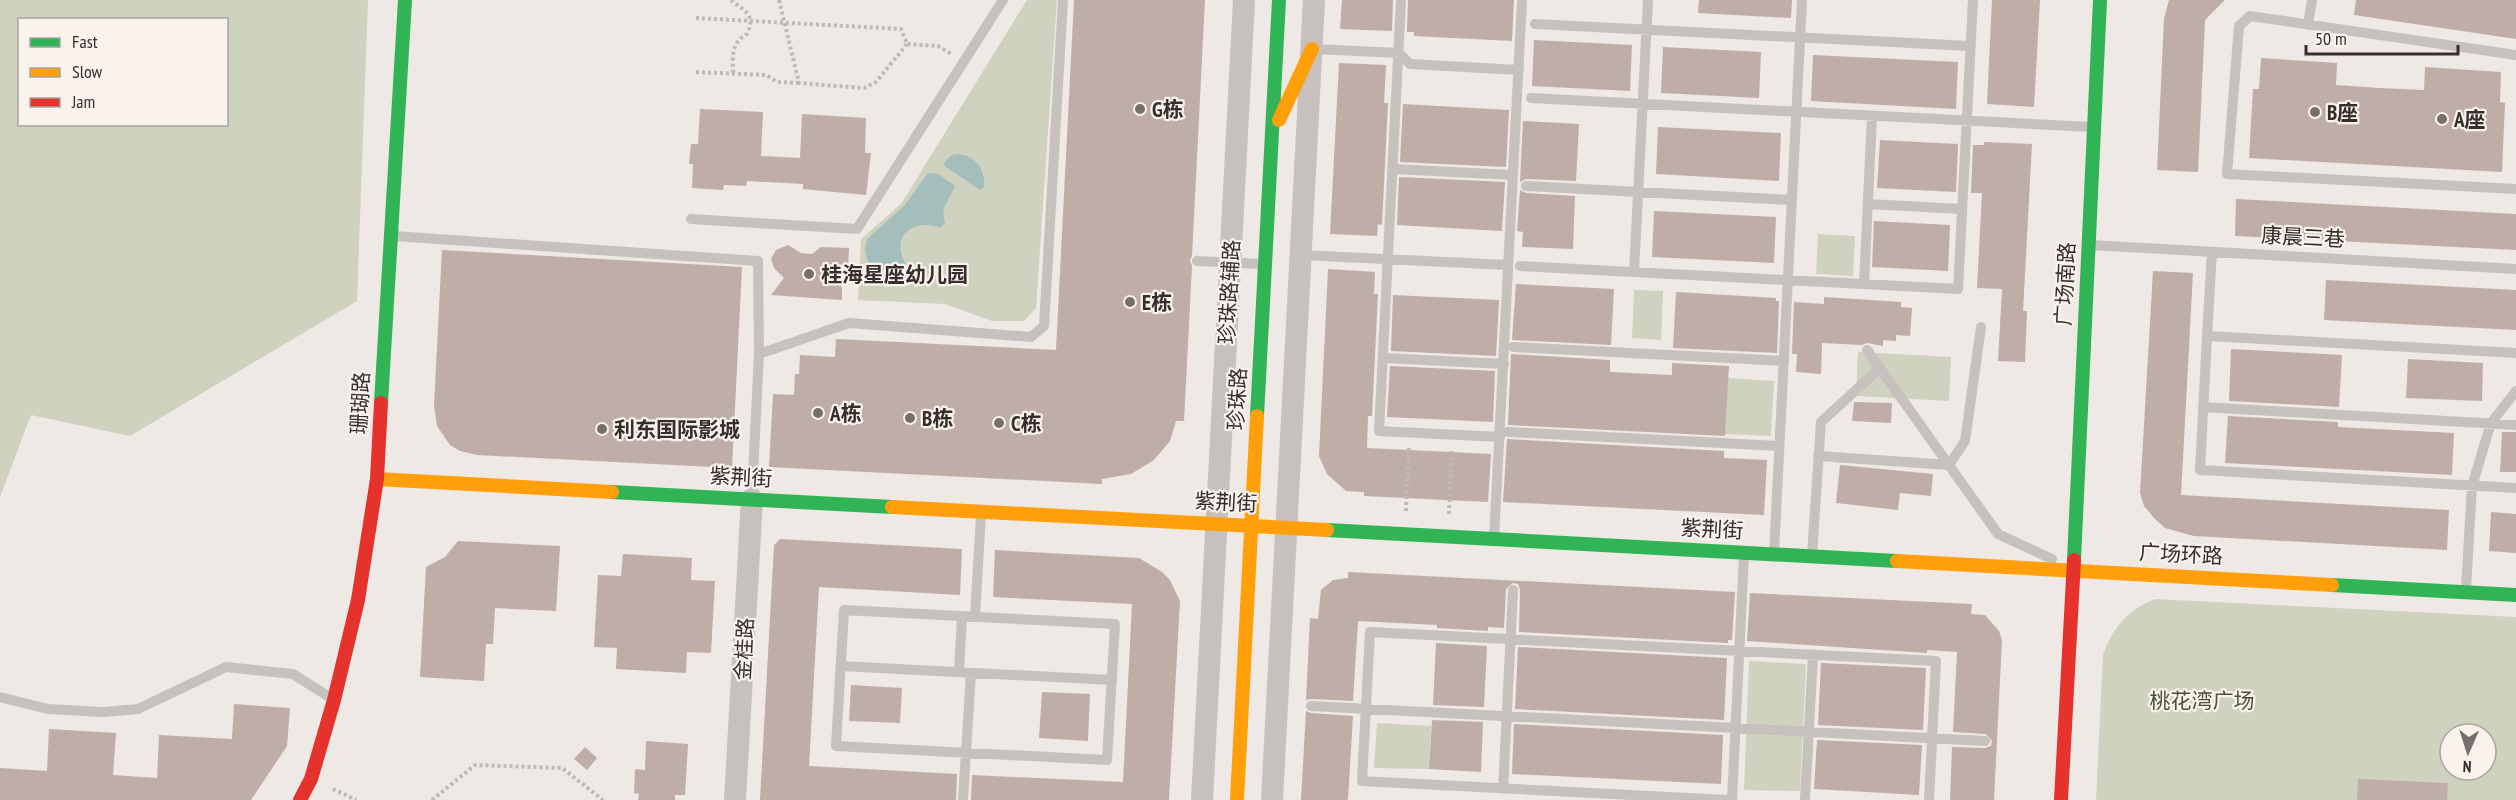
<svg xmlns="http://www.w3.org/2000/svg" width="2516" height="800" viewBox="0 0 2516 800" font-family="'PT Sans Narrow','Noto Sans SC',sans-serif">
<rect width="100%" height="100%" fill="#eee9e4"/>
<path fill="#d0d2c0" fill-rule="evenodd" d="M0,0h368l-11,301 -227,135 -99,-21 -31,82zM20,20h206v104h-206z
M1027,0h30l-21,308 -12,13h-32l-47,-17 -87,-4 3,-61 40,-35z
M1818,234l37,2 -2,40 -37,-2z
M1634,290l29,1 -2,49 -29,-2z
M1858,352l93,5 -2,44 -93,-5z
M1728,378l46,3 -3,55 -46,-2z
M2155,599l361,18v183h-420l7,-145c10,-27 24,-45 52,-56zM2450,734h36v36h-36z
M1749,661l57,3 -6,127 -56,-1z
M1377,723l54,3 -2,43 -55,-1z"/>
<path fill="#a3bebb" d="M956,154c18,0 30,15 28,33l-4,3 -37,-25 7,-9z
M928,173l10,1 17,12 -12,24 2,13 -4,5c-30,-11 -52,11 -34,38l-12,6 -18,-3 -9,-7 -3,-11 2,-12 37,-33z"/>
<path fill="#bfada8" d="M1074,0h131l-13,256 -2,4 2,6 -8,155h-8l-6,20 -16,19 -23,14 -29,5v5l-333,-17 4,-73 21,1 1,-21h4l1,-19 35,2 1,-18 220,11z
M1342,0h51l-1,31 -52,-2z
M1408,0h106l-2,41 -98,-5v-4h-7z
M1699,0h93l-1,18 -93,-5z
M1992,0h48l-6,107 -47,-3z
M2169,0h56l-20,20 -7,152 -41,-2 7,-151z
M2356,0h160v39l-162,-24z
M1534,40l98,5 -2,46 -98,-5z
M1663,47l98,5 -2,46 -98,-5z
M1813,55l145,7 -2,47 -145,-8z
M2261,58l76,5 -1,22 44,3 44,2 1,-23 76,5 -1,30 5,1 -3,69 -253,-14 4,-69h6z
M1339,63l47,2 -2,38h4l-6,122 -4,-1 -1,12 -47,-2z
M1403,104l106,6 -3,57 -106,-5z
M700,109l63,3 -2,44 39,2 2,-44 64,4 -1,35h6l-5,42 -63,-6v-5l-56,-3 -1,5 -22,-1 -1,5 -31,-2 1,-24h-4l2,-20h7z
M1523,121l56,3 -3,57 -50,-2 -6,3z
M1658,127l123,6 -2,48 -123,-7z
M1880,140l78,4 -2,48 -79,-4z
M1984,142l48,2 -9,167h4l-2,51 -27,-1 4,-72 -25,-1 5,-95h-11l2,-48h11z
M1399,177l106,5 -3,49 -105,-6z
M1520,190l6,3 49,3 -2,53 -51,-2 1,-15 -6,-1z
M2236,199l280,15v36l-281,-14z
M1654,211l122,6 -2,46 -122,-6z
M1874,221l76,4 -2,46 -76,-4z
M788,245l13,8 11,1 9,-7 28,1 -1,20 -13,-1 7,22v11l-71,-5 13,-17 -10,-10 -3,-9 5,-9z
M442,250l300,17 -10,201 -255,-13 -17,-4 -10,-6 -13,-19 -3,-21z
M1328,269l47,3 -1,22h4l-6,122h-4l-1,32 124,6 -3,48 -124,-6v-4l-18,-1 -19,-17 -8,-18z
M2153,271l40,2 -12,222 268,15 -2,40 -253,-14 -29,-8 -10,-9 -11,-13 -4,-13z
M2326,280l190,10v40l-192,-10z
M1516,284l98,5 -3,56 -99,-5z
M1676,292l100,6v3h3l-2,52 -104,-5z
M1393,295l106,5 -3,56 -105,-5z
M1824,297l77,5v5l11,1 -2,28 -14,-1v6l-13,-1v6l-16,-3 -5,2 -40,-2 -1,31 -25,-2 1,-18h-5l2,-52 30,2z
M2231,349l111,6 -3,52 -110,-6z
M1511,354l99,6v12l62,3v-12l57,3 -4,70 -217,-11z
M2408,359l75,4 -1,38 -76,-3z
M1390,366l105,5 -2,51 -106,-5z
M1854,402l38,1 -1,20 -39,-2z
M2228,416l110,6v5l116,6 -2,42 -227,-12z
M2502,432h14v40h-16z
M1507,439l217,12v7l43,2 -3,55 -261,-13z
M1840,465l93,9 -2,22 -31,-3 -2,17 -62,-7z
M2491,512l25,2v39l-27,-2z
M780,539l182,10 -2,46 -141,-8 -10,179 148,8 -1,26h-196l14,-255z
M458,541l102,5 -4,65 -61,-3 -2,36h-7l-2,37 -64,-4 6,-110 19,-10z
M995,550l144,8 23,14 8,8 10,21 -11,199h-198l1,-25 151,7 9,-178 -139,-7z
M623,554l69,4 -1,22 24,1 -4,72 -24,-1 -1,21 -70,-4 1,-21 -23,-1 4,-72 23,1z
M1348,572l387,20 -3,48h-4v3l-209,-11 1,-42 -2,-6 -5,-1 -7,6 -2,39 -16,-1v4l-51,-3v-3l-79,-4 -5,80 -42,-2 -5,1 4,-82 8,1 3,-29 12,-10 15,-2z
M1750,593l222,11 -1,10 14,1 14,16 3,9 -8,160h-44l2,-53 33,1 6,-2 1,-5 -6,-7 -33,-2 4,-80 -30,-2v3l-180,-12z
M1436,643l51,3 -3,61 -51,-2z
M1518,647l209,11 -3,62 -209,-11z
M1821,663l105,5 -3,62 -105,-5z
M851,685l51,3 -2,35 -51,-2z
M1042,692l48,2 -2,47 -49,-3z
M234,704l56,4 -3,38 -36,54h-251v-32l47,3 2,-42 67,4 -3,42 44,3 2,-43 73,4z
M1306,711l5,2 42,3 -5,84h-47z
M1432,720l51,2 -2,50 -52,-3z
M1514,724l209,11 -2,49 -209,-10z
M1817,740l105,5 -3,50 -105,-6z
M646,741l42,3 -3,51h-10v5h-37l1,-6 -5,-1 1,-24 10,1z
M585,747l12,11 -10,12 -13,-11z
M2358,779l90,4 -1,17h-90z"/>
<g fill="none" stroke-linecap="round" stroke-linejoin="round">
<path stroke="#bfb9b6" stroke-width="4" stroke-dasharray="3 3" stroke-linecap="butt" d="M731,0c11,10 26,13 16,34 -17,10 -14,23 -14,40
M779,0l20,83 65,5 12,-6 31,-38
M696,18l205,11 6,15 31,2 15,9
M696,72l70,3 11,7 22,1
M1406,511l3,-64
M1449,514l3,-65
M333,789l23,11
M432,800l43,-35 87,3 41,32"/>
<path stroke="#c7c1bd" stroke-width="10" d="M1401,0l-22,431 121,6
M1535,24l435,22
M2308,25l4,-25
M1315,49l84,4 11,11 109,6
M2516,55l-266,-39 -11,10 -12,148 289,15
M1531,98l560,29
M1393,169l120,6
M1526,186l266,14
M1868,204l94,5
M691,219l166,10 146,-229
M394,236l364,25 1,93
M2091,245l425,24
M2212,252l-5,84 309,17
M1301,255l207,10
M1197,261l65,3
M1520,266l438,23 15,-289
M1634,272l14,-272
M1864,284l8,-168
M2207,336l-7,134 316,18
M1513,347l271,14
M1867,350l131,184 54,25
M1383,358l121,6
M2203,407l313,18
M1508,432l271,14
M1818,456l131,9 16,-24 16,-114
M752,495l7,-141 90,-31 182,14 13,-11 19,-326
M1494,538l28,-538
M1774,553l28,-553
M1812,555l9,-133 59,-54
M2466,589l6,-103 19,-63 25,-32
M844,610l271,14 -8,136 -271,-14z
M975,616l6,-101
M841,666l271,14
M959,672l3,-56
M0,697l48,12 55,3 35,-3 88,-42 67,7 38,24
M1311,706l674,35
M1503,789l10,-199
M963,800l8,-127
M1727,800l-365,-19 8,-149 566,29 -7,139
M1732,800l12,-245
M1805,800l8,-145"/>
<path stroke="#c7c1bd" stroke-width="22" d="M735,800l17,-301
M1202,800l42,-800
M1272,800l42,-800"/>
<path stroke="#30b455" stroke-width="14" d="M381,403l24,-403
M1257,416l22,-416
M612,492l280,15
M1327,530l570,31
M2074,560l26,-560
M2332,585l184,10"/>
<path stroke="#ff9f0a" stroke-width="14" d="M1279,120l33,-71
M377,479l235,13
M892,507l435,23
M1897,561l435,24
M1237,800l20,-384"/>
<path stroke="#e5322d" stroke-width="14" d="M300,800l11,-21 23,-79 24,-100 19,-121 4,-76
M2061,800l13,-240"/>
</g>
<g fill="#776f6c" stroke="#f9f2ed" stroke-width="2">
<circle cx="1140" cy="109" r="6"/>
<circle cx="2315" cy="112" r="6"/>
<circle cx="2442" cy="119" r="6"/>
<circle cx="809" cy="274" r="6"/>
<circle cx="1130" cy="302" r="6"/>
<circle cx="818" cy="413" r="6"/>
<circle cx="910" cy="418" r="6"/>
<circle cx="999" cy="423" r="6"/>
<circle cx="602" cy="429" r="6"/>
</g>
<g text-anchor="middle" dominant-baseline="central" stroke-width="4.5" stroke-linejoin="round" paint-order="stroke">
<g font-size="21" font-weight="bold" fill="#372e2b" stroke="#f9f2ed" text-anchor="start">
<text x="1152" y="109">G栋</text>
<text x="2327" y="112">B座</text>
<text x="2454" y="119">A座</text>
<text x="821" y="274">桂海星座幼儿园</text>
<text x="1142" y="302">E栋</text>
<text x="830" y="413">A栋</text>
<text x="922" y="418">B栋</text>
<text x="1011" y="423">C栋</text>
<text x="614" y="429">利东国际影城</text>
</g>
<g font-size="21" fill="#372e2b" stroke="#f9f2ed">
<text transform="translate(2303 237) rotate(3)">康晨三巷</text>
<text transform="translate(2065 284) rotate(-87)">广场南路</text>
<text transform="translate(1229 292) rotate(-87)">珍珠路辅路</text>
<text transform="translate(1237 399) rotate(-87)">珍珠路</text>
<text transform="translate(360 403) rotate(-87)">珊瑚路</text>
<text transform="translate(741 477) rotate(3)">紫荆街</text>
<text transform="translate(1226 502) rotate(3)">紫荆街</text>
<text transform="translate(1712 529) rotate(3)">紫荆街</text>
<text transform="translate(2181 554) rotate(3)">广场环路</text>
<text transform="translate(744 649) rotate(-87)">金桂路</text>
</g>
<g font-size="21" fill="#495332" stroke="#f9f2ed">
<text x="2202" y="700">桃花湾广场</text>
</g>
</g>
<rect x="18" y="18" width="210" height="108" fill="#f9f2ed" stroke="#aba49f" stroke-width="1.5"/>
<rect x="30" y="38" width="30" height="9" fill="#30b455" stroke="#aba49f" stroke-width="1.5"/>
<text x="72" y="48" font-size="18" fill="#372e2b">Fast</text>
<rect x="30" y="68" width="30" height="9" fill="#ff9f0a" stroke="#aba49f" stroke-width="1.5"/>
<text x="72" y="78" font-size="18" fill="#372e2b">Slow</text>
<rect x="30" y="98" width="30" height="9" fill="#e5322d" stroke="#aba49f" stroke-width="1.5"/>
<text x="72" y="108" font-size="18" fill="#372e2b">Jam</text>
<g transform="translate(2468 752) rotate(183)"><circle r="28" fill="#f9f2ed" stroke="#aba49f" stroke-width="1.5"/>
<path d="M0-4.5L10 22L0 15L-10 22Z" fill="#776f6c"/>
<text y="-9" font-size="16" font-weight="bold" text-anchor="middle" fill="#372e2b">N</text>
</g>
<path d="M2306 45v9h152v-9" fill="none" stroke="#372e2b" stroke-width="3"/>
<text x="2315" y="45" font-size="18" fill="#372e2b" stroke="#f9f2ed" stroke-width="4.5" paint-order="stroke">50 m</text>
</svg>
